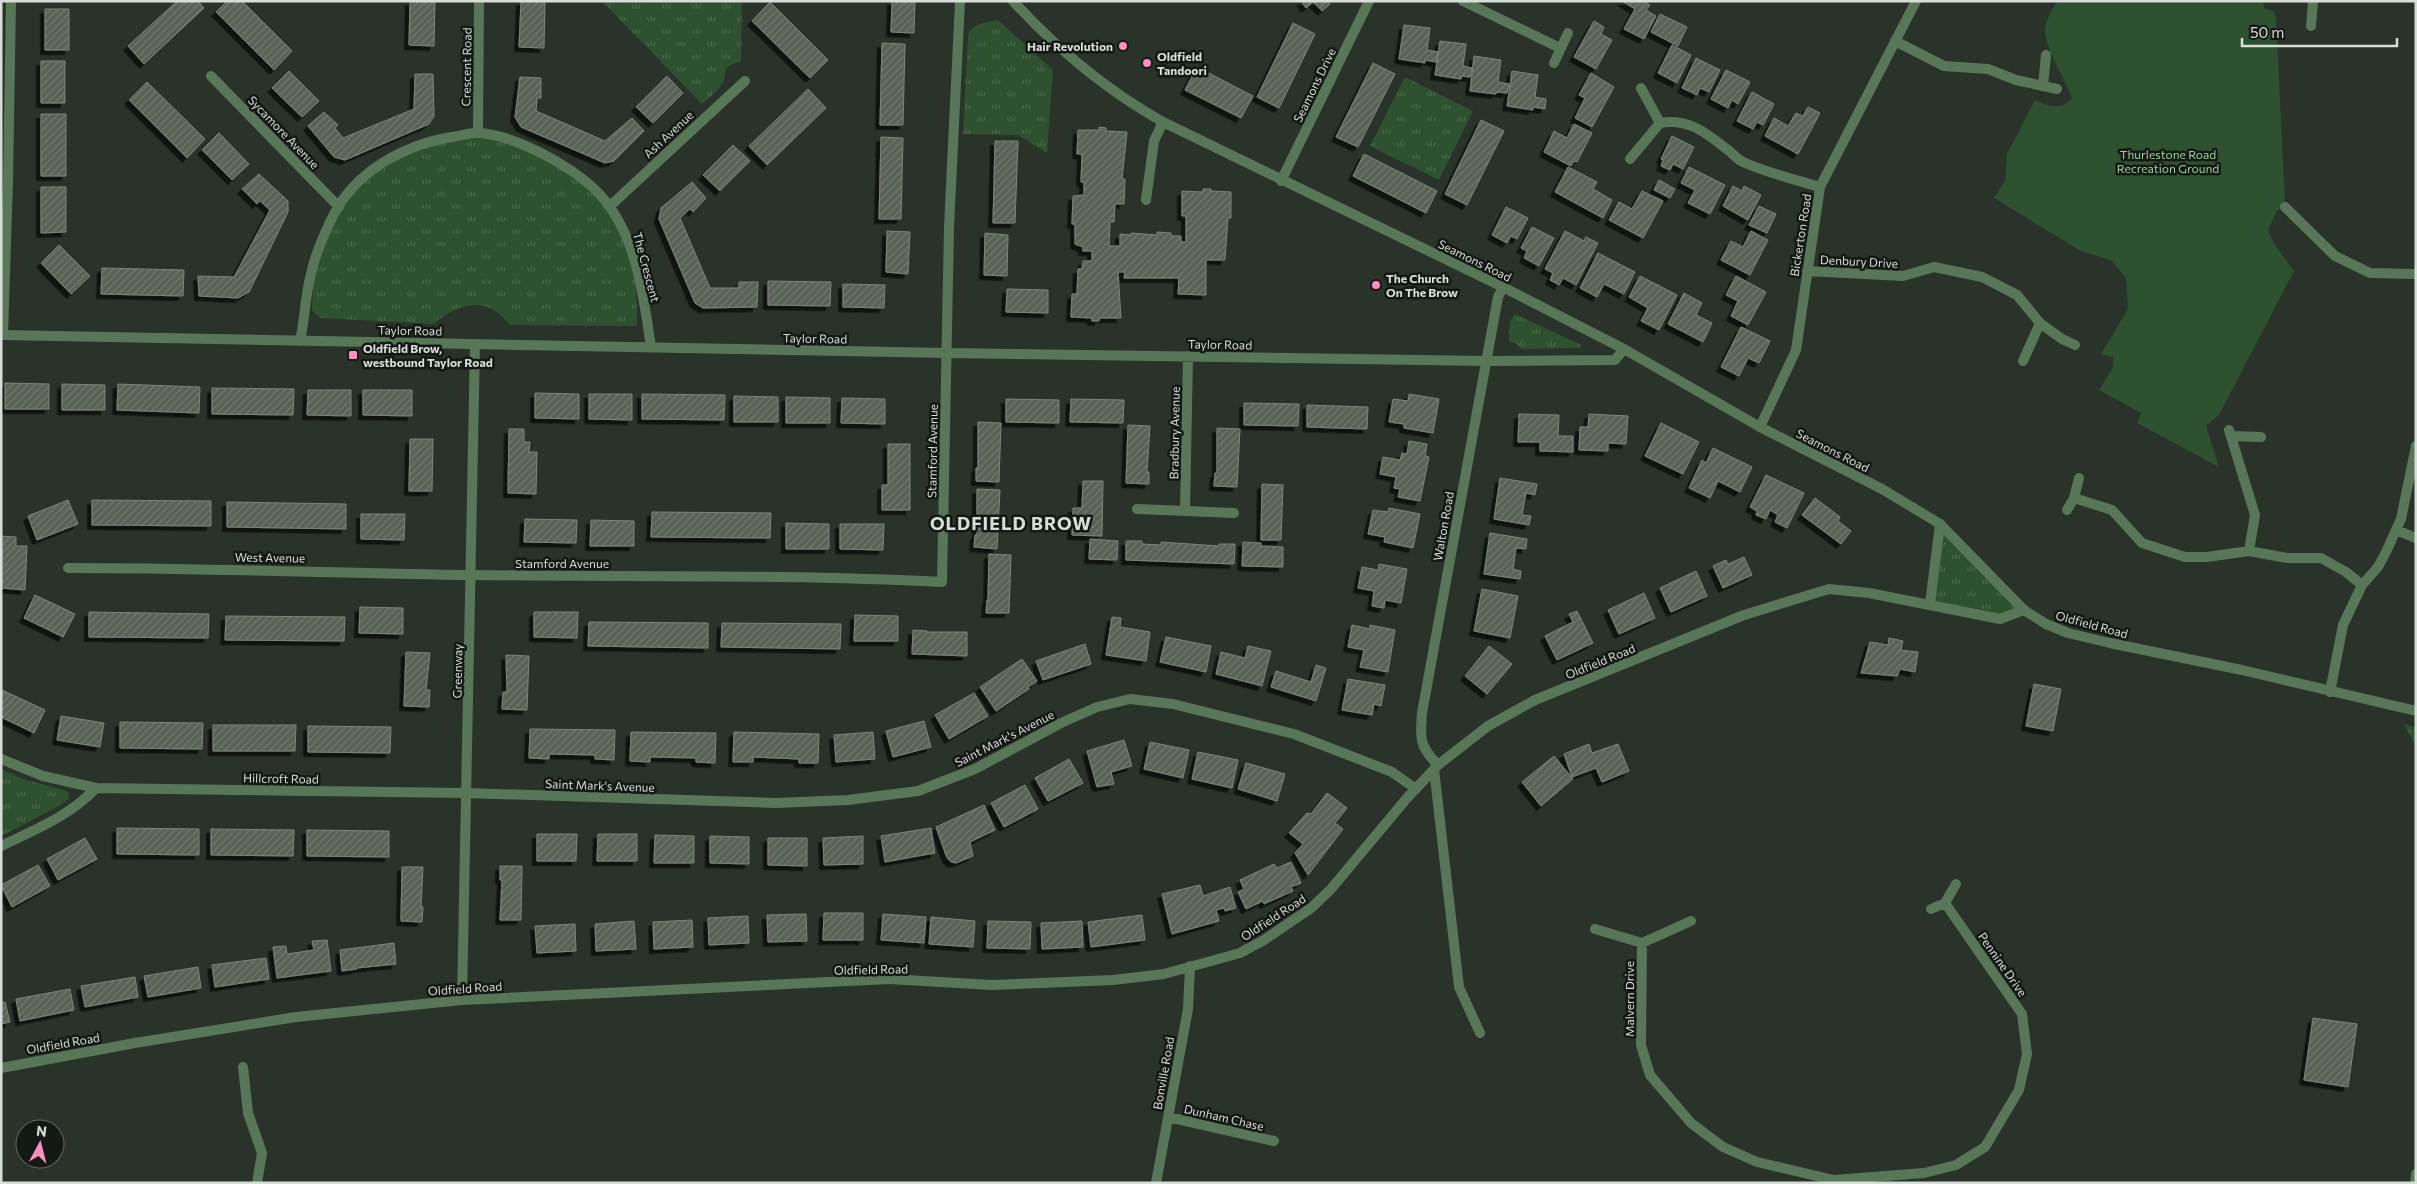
<svg xmlns="http://www.w3.org/2000/svg" width="2417" height="1184" viewBox="0 0 2417 1184" font-family="Commissioner,sans-serif">
<defs>
<pattern id="grass-tufts" width="24" height="20" patternUnits="userSpaceOnUse" patternTransform="scale(1.25)"><rect width="24" height="20" fill="#2e522f"/><path d="M3 7l-1-3M5 7V3M7 7l1-3M15 17l-1-3M17 17v-4M19 17l1-3" fill="none" stroke="#4c6a4c"/></pattern>
<pattern id="building-hatch" width="6" height="6" patternUnits="userSpaceOnUse" patternTransform="scale(1.25)"><rect width="6" height="6" fill="#586357"/><path d="M-1 1l2-2M0 6l6-6M5 7l2-2" fill="none" stroke="#6f796e"/></pattern>
<filter id="shadow"><feDropShadow dx="-4.5" dy="4.5" stdDeviation="0" flood-color="#0009"/></filter>
</defs>
<rect width="100%" height="100%" fill="#293329"/>
<path fill="url(#grass-tufts)" d="M602,1h140l-1,61c-22,3 -12,13 -21,25 -5,6 -12,12 -18,17z
M998,20l55,50 -6,83 -29,-18 -55,-1 5,-98c5,-14 17,-13 30,-16z
M1405,77l68,34 -34,69 -69,-34z
M474,134l45,12 33,16 26,18 29,27 17,30 12,40 1,43 -1,6 -126,-1c-23,-31 -51,-22 -77,-1l-113,-6 -8,-8 2,-36 10,-27 18,-41 22,-25 46,-30z
M1515,314l66,31v3l-60,1 -4,-5 -8,-3 1,-20z
M1940,524l84,86 -24,9 -70,-15z
M2404,724l12,4v18z
M1,769l22,10 40,11 5,2 1,6 -8,7 -60,31z"/>
<path fill="#2e522f" d="M2057,1h205l3,8 9,2 2,8 9,185 -8,7 -9,19 6,14 20,27 -75,144 -13,11 13,41 -82,-44 4,-10 -42,-23 14,-23v-10l-12,-3 27,-45 -2,-31 -15,-18 -30,-9 -87,-53 11,-17 2,-27 28,-54c12,6 27,11 37,-2 -8,-22 -25,-44 -27,-68 0,-10 8,-21 12,-29z"/>
<path fill="url(#building-hatch)" stroke="#7b877b" filter="url(#shadow)" d="M177,1h21l6,7 -60,56 -16,-18z
M227,1h15l50,50 -18,19 -58,-58z
M410,1h25l-1,45 -25,-1z
M521,1h24l-1,47 -25,-1z
M892,1h23l-1,32 -23,-1z
M1301,1h27l2,3 -8,7 -9,-9 -7,6z
M1622,1h21l7,4 -4,5 10,6 -12,23 -20,-10 11,-20z
M770,2l58,58 -18,18 -58,-57z
M45,9h24v41h-24z
M1660,14l27,13 -9,19 -27,-14z
M1594,21l10,6 -3,7 11,6 -16,29 -22,-12z
M1293,23l22,11 -36,74 -22,-11z
M1404,25l26,3 -3,22 11,2 -2,10 -11,-2v3l-26,-4z
M1440,41l26,3 -3,22 9,2 -2,9 -8,-1 -1,3 -26,-4z
M882,43l23,1 -2,81h-23z
M1672,45l19,10 -14,28 -19,-10z
M1474,56l27,4 -3,22 11,2 -2,9 -11,-1v2l-26,-3z
M1696,58l24,12 -11,22 -9,-4 -3,7 -15,-7z
M41,61h24v42h-24z
M1373,63l22,11 -37,73 -22,-10z
M1197,67l56,29 -12,22 -56,-28z
M1726,70l24,12 -12,22 -6,-4 -4,8 -17,-9z
M289,71l30,30 -17,16 -30,-29z
M1512,71l26,4 -3,22 11,2 -1,10 -12,-2v3l-26,-4z
M1591,73l23,14 -22,40 -17,-9 10,-20 -6,-3z
M415,74h18l1,42 -5,8 -84,36 -11,-3 -26,-31 16,-14 14,13 -3,3 8,10 71,-29z
M667,76l16,17 -30,30 -17,-16z
M520,77l21,1v20h-4l-1,13 69,30 27,-23 12,13 -30,30 -9,2 -84,-36 -6,-10z
M147,82l58,57 -18,19 -58,-58z
M808,89l18,19 -59,57 -18,-19z
M1752,92l22,12 -11,21 -6,-3 -4,7 -16,-8z
M1808,107l12,6 -22,41 -33,-18 9,-18 14,8 8,-13 7,3z
M41,114h25v62h-25z
M1481,120l23,11 -37,74 -22,-11z
M1574,124l18,9 -15,29 -3,-1 -3,5 -27,-14 10,-21 13,7z
M1099,127l7,1v3l21,1 -5,47h3l-1,25h-9l-1,18h-4l-1,24h11v-12l11,1v-2l26,2v-3l14,1v3h10v6h5v-26h-4v-25l21,1v-3h8v2l20,1v26h-3l-3,42h-19v35l-28,-1 1,-16h-55l1,-6h-7l3,46h-22v3h-7v-3l-21,-1 1,-23h5l1,-25h4l1,-8h9v-10h-9v-4l-8,-3v-20h-3l1,-28 11,-1v-13h-3l1,-28h-5l1,-24h21z
M219,133l30,31 -17,16 -30,-30z
M1672,136l22,11 -11,22 -10,-5 -3,6 -9,-4 2,-6 -2,-1z
M881,137l22,1 -2,81h-22z
M995,141h23l-3,82h-22z
M733,145l17,16 -30,30 -17,-16z
M1364,154l73,37 -11,22 -73,-37z
M1568,167l29,15 -4,7 19,11 -9,18 -48,-26z
M1689,167l36,18 -15,29 -22,-11 7,-13 -14,-7z
M259,174l29,27v11l-39,80 -11,6 -39,-2 -1,-20 36,1 36,-67 -10,-9 -3,3 -15,-15z
M1659,180l16,9 -5,9 -16,-8z
M692,182l14,16 -13,14 -3,-3 -10,9 30,70h29v-6h19l-1,25 -54,1 -8,-5 -36,-84 2,-11z
M1733,186l9,5 2,-5 17,9 -13,25 -25,-14z
M41,187h25v45l-25,1z
M1642,191l21,10 -20,37 -34,-18 10,-18 13,7z
M1759,206l17,8 -9,19 -18,-8z
M1506,207l22,11 -11,21 -6,-3 -4,7 -15,-8z
M1532,227l22,11 -15,28 -15,-8 3,-7 -6,-3z
M887,231l23,1 -2,42 -22,-2z
M1565,231l19,10 2,-4 12,6 -22,42 -13,-7 -4,7 -9,-5 3,-7 -8,-4z
M1751,231l17,9 -18,35 -29,-15 10,-19 12,6z
M985,233l23,2 -1,41 -23,-1z
M59,245l31,31 -19,18 -30,-31z
M1598,253l37,19 -11,22 -20,-10 -7,13 -17,-9z
M102,268l82,2 -1,26 -82,-2z
M1640,276l37,19 -18,35 -18,-9 7,-13 -19,-11z
M1736,276l30,16 -18,33 -17,-9 7,-15 -12,-6z
M768,281l63,1 -1,24 -62,-1z
M843,284l42,1 -1,23 -41,-1z
M1007,289l41,1v23l-42,-1z
M1684,293l18,10 -6,12 16,8 -9,19 -35,-18z
M1741,327l29,14 -11,22 -11,-5 -9,18 -18,-9z
M5,383l44,1v25h-44z
M62,384l43,1v25h-43z
M118,384l82,3 -1,26 -82,-3z
M212,388l82,1 -1,26 -81,-1z
M308,390h43v26l-44,-1z
M363,390h49v26l-49,-1z
M535,393l44,1v25l-44,-1z
M589,394h43v26l-43,-1z
M642,394l83,1 -1,25 -82,-1z
M1409,394l30,5 -6,34 -29,-5v-4l-15,-2 4,-23 15,2z
M734,396l44,1v25h-44z
M786,397l44,1v25h-44z
M842,398l43,1v25l-44,-1z
M1006,399l53,1v23l-53,-1z
M1071,399l53,1 -1,23 -53,-1z
M1244,403l55,1 -1,22 -54,-1z
M1307,405l61,2 -1,22 -60,-2z
M1519,414l40,1 -1,21h15v16l-33,-1v-9h-22z
M1589,414l39,2 -2,28 -18,-1v8l-29,-1 1,-23h8z
M978,422l23,1 -2,59 -23,-1v-13h2z
M1661,423l38,19 -16,32 -38,-18z
M1128,425l22,1 -3,46h2v12l-23,-1z
M1217,428l23,1 -3,58 -23,-1 1,-13h2z
M509,429h15v13h6l-1,10h8l-1,42 -28,-1z
M410,439h23l-1,52h-23z
M1409,441l18,3 -2,12 4,1 -9,44 -22,-4 2,-8 -6,-1 2,-11 -16,-3 3,-17 17,3 2,-7 5,1z
M888,444h22v66h-28v-25h6z
M1713,448l39,19 -12,25 -22,-11 -8,17 -21,-10 13,-28 4,3z
M1766,475l38,18 -17,35 -12,-6 3,-7 -8,-5 -4,9 -10,-4 1,-4 -7,-4z
M1500,478l37,6 -2,11 -9,-2 -4,22 9,1 -2,9 -35,-6z
M1083,481h20l-1,55 -30,-1 1,-27h9z
M1262,484l21,1 -2,55h-20z
M977,489l23,1 -3,59 -23,-2 1,-12h2z
M1815,498l25,19 -2,4 13,10 -10,13 -39,-29z
M68,500l10,24 -41,16 -9,-24z
M92,500l119,1v25l-119,-1z
M227,502l119,2v25l-119,-2z
M1389,508l31,6 -7,34 -29,-6 1,-5 -17,-3 5,-24 15,2z
M652,512l119,1 -1,25 -119,-1z
M361,514h44l-1,26 -43,-1z
M525,519l52,1 -1,23 -52,-1z
M591,520l43,1v25h-44z
M786,523l43,1v25h-43z
M840,524h44l-1,26 -43,-1z
M1490,533l37,6 -1,10 -10,-1 -3,21 8,2 -1,8 -36,-5z
M1,536l15,1v9h11l-2,44 -24,-2z
M1090,539l28,2 -1,19 -28,-1z
M1126,541h16v3l19,1v-3l58,4v-2h16l-1,20 -108,-4z
M1243,542l18,1v3l22,1v20l-41,-1z
M989,554l22,1 -2,58h-23l1,-13h1z
M1744,557l8,18 -29,13 -10,-22 13,-6 2,4z
M1379,564l28,5 -6,34 -16,-3 -1,8 -12,-2 2,-15 -16,-3 4,-21 16,3z
M1696,571l11,25 -36,16 -11,-24z
M1482,589l36,7 -8,42 -36,-7z
M1644,593l11,25 -36,16 -11,-24z
M35,595l40,19 -12,23 -39,-19z
M360,607l43,1v26l-44,-1z
M1577,611l16,32 -36,17 -12,-24 28,-14 -4,-8z
M89,612l120,2 -1,24 -119,-1z
M534,612h44l-1,26 -43,-1z
M855,615l43,1v25h-44z
M226,616l119,1 -1,24 -119,-1z
M1112,617l9,1 -1,9 30,5 -4,29 -40,-6z
M589,622l119,1v25l-120,-2z
M722,623l119,1 -1,25 -119,-2z
M1352,625l18,4v-4l25,5 -7,42 -28,-5 4,-17 -16,-3z
M913,630l14,1v1h40v24l-55,-2z
M1166,637l45,9 -5,26 -46,-10z
M1889,638l14,3 -2,9 17,2 -3,20 -15,-3 -3,7 -36,-3 9,-31 18,3z
M1085,644l6,20 -48,16 -7,-19z
M1248,646l23,5 -9,35 -46,-12 5,-22 24,6z
M1489,646l23,18 -25,30 -22,-18z
M406,652l24,1 -4,37h4l-1,17 -25,-1z
M506,655l23,1 -2,54 -25,-1 1,-17h4z
M1022,659l15,22 -9,6 1,2 -33,22 -16,-24z
M1316,665l10,3 -10,33 -45,-14 5,-16 35,11z
M1348,679l37,6 -4,21 -7,-2 -2,11 -30,-5z
M2034,684l27,5 -8,42 -27,-5z
M2,690l43,20 -11,23 -33,-16z
M974,693l14,23 -39,23 -14,-24z
M61,716l43,7 -4,24 -43,-7z
M924,721l7,26 -38,10 -7,-26z
M120,722l83,1 -1,26 -82,-1z
M213,725h83l-1,26h-82z
M308,726l83,1 -1,26 -82,-1z
M530,729l85,1 -1,30 -19,-1v-4l-46,-1v5l-20,-1z
M631,732l85,1 -1,30 -19,-1v-4l-46,-1v5l-20,-1z
M734,732l85,2 -1,29h-19v-4l-46,-2v5h-20z
M873,732l2,27 -39,3 -2,-27z
M1124,740l8,26 -21,6 3,12 -17,3 -10,-36z
M1150,742l39,8 -6,28 -39,-9z
M1589,744l3,9 26,-9 11,27 -27,11 -6,-14 -24,9 -8,-23z
M1198,752l40,8 -6,28 -40,-9z
M1554,756l19,23 -32,27 -19,-24z
M1069,759l14,24 -35,18 -13,-23z
M1246,763l39,11 -8,27 -39,-12z
M1025,785l13,24 -34,18 -13,-24z
M1327,793l20,15 -12,15 8,6 -35,46 -13,-22 8,-9 -14,-11 18,-20 4,1z
M984,805l11,25 -25,12 3,14 -17,7 -5,-1 -4,-4 -11,-31z
M117,828l82,1v26l-82,-1z
M931,828l4,25 -50,9 -4,-26z
M211,829l83,1 -1,26 -82,-1z
M307,830l82,1v26l-82,-1z
M537,834h40l-1,27h-39z
M598,834h39v27h-40z
M655,835l39,1v27h-40z
M710,836l39,1v27l-39,-1z
M863,836v28l-39,1 -1,-27z
M85,838l12,21 -39,21 -11,-21z
M768,838h39v28l-39,-1z
M1291,862l10,21 -10,4 2,4 -29,13 -1,-3 -17,8 -8,-17 6,-3 -4,-9 34,-16 3,4z
M38,865l12,21 -38,21 -11,-22z
M500,866h22l-1,54h-21l2,-40h-2z
M402,867h21l-2,40h2l-1,15 -21,-1z
M1200,885l3,11 27,-9 6,21 -11,3 -1,-3 -8,2 3,11 -47,13 -10,-40z
M824,913h39v27h-40z
M806,914l1,27 -39,1 -1,-27z
M883,914l43,3 -2,26 -43,-3z
M1142,915l3,25 -54,7 -3,-25z
M748,916l1,27 -40,2 -1,-27z
M931,917l44,4 -2,26 -44,-3z
M692,920l1,27 -39,2 -1,-27z
M634,921l2,28 -40,2 -1,-27z
M988,921l43,1 -1,27 -43,-1z
M1082,921l1,26 -41,2 -1,-26z
M575,924l1,27 -39,2 -2,-27z
M327,940l4,31 -54,7 -4,-31 13,-1 1,8 27,-4 -2,-9z
M394,943l2,21 -39,4v1l-15,2 -2,-21z
M266,958l3,21 -54,8 -3,-22z
M198,967l3,21 -53,9 -4,-21z
M135,977l3,20 -53,10 -4,-21z
M70,989l4,21 -54,11 -4,-22z
M1,1002h4l5,20 -9,2z
M2313,1018l44,6 -9,63 -44,-7z"/>
<g fill="none" stroke-linecap="round" stroke-linejoin="round">
<path stroke="#587758" stroke-width="10" d="M1146,200l8,-59 9,-19
M1434,769l25,218 21,46
M243,1067l5,46 14,40 -5,30"/>
<path stroke="#587758" stroke-width="10" d="M1463,1l97,47
M2311,26l2,-25
M1895,41l49,25 44,3 28,11 41,9
M1554,63l14,-30
M211,76l128,131
M2043,86l3,-31
M1641,88l19,35c29,-5 46,10 68,27 5,4 9,9 15,12 24,11 51,17 77,25
M478,133l1,-132
M1630,159l30,-36
M1281,181l88,-180
M610,206l135,-125
M2285,207l50,49 35,17 46,1
M1807,271l96,5 31,-9 48,10 35,18 23,28 22,16 13,6
M1,335l946,18 539,8 129,-1 9,-11
M3,335l5,-154 3,-180
M300,341c5,-22 5,-45 11,-67 4,-20 17,-50 27,-67 25,-41 74,-65 120,-71 7,-1 15,-4 23,-3 40,4 106,40 129,74 28,40 34,93 41,140
M2023,361l17,-38
M1760,427l36,-77 24,-163 96,-186
M2229,430l26,85 -6,36
M2231,436l30,1
M2074,498l38,12 30,33 43,14h22l42,-6 38,7h34l25,14 16,13
M1137,509l97,4
M2067,510l7,-12 5,-20
M1185,511l3,-155
M2396,530l20,8
M68,568c135,0 269,5 404,7 156,2 313,-1 470,7l7,-355 11,-226
M1930,604l10,-80
M2330,692l13,-67 19,-40 16,-18 8,-15 15,-33 15,-73
M1,759l42,17 53,12 370,5 310,10 72,-3 70,-9 57,-22 86,-46 36,-16 33,-8 43,5 121,30 98,38 24,17
M1438,765c-19,-19 -18,-27 -16,-52l76,-416 5,-10
M1,846c33,-16 69,-30 95,-58
M1931,909l14,-6 11,-19
M1595,929l47,14 49,-22
M1642,943l-1,102 9,30 41,48 32,24 34,15 77,18 90,-7 32,-8 29,-18 34,-57 8,-36 -5,-40 -77,-111
M462,1000l13,-656
M1,1068l134,-25 161,-26 166,-17 427,-21 103,6 121,-5 51,-6 76,-21 24,-13 47,-32 20,-19 76,-91 31,-33 50,-39 47,-26 209,-85 85,-26 40,4 131,26 24,-9
M1168,1117l106,24
M1156,1183l32,-174 2,-43
M2415,1183l1,-9"/>
<path stroke="#587758" stroke-width="10" d="M1013,1c44,48 93,89 150,121l340,165 121,62 136,78 122,62 58,35 84,86 22,14 22,9 42,10 132,27 174,41"/>
</g>
<g fill="#fe8ebc" stroke="#151915" stroke-width="2">
<circle cx="1123" cy="46" r="5"/>
<circle cx="1147" cy="63" r="5"/>
<circle cx="1376" cy="285" r="5"/>
<rect x="348" y="350" width="10" height="10" rx="2.5"/>
</g>
<g text-anchor="middle" dominant-baseline="central" stroke-width="5" stroke-linejoin="round" paint-order="stroke">
<g font-size="12" font-weight="bold" fill="#d7ded7" stroke="#151915" text-anchor="start">
<text x="1113" y="46" text-anchor="end">Hair Revolution</text>
<text x="1157" y="56">Oldfield<tspan x="1157" dy="14">Tandoori</tspan></text>
<text x="1386" y="278">The Church<tspan x="1386" dy="14">On The Brow</tspan></text>
<text x="363" y="348">Oldfield Brow,<tspan x="363" dy="14">westbound Taylor Road</tspan></text>
</g>
<g font-size="12" fill="#d7ded7" stroke="#151915">
<text transform="translate(466 67) rotate(-89)">Crescent Road</text>
<text transform="translate(1314 85) rotate(-64)">Seamons Drive</text>
<text transform="translate(284 132) rotate(46)">Sycamore Avenue</text>
<text transform="translate(668 134) rotate(-43)">Ash Avenue</text>
<text transform="translate(1800 235) rotate(-81)">Bickerton Road</text>
<text transform="translate(1475 260) rotate(26)">Seamons Road</text>
<text transform="translate(1859 261) rotate(3)">Denbury Drive</text>
<text transform="translate(647 267) rotate(75)">The Crescent</text>
<text transform="translate(410 330) rotate(1)">Taylor Road</text>
<text transform="translate(815 338) rotate(1)">Taylor Road</text>
<text transform="translate(1220 344) rotate(1)">Taylor Road</text>
<text transform="translate(1174 433) rotate(-89)">Bradbury Avenue</text>
<text transform="translate(1833 450) rotate(27)">Seamons Road</text>
<text transform="translate(932 451) rotate(-89)">Stamford Avenue</text>
<text transform="translate(1443 526) rotate(-80)">Walton Road</text>
<text transform="translate(270 557) rotate(1)">West Avenue</text>
<text x="562" y="563">Stamford Avenue</text>
<text transform="translate(2092 624) rotate(15)">Oldfield Road</text>
<text transform="translate(1600 661) rotate(-22)">Oldfield Road</text>
<text transform="translate(457 671) rotate(-89)">Greenway</text>
<text transform="translate(1004 738) rotate(-27)">Saint Mark's Avenue</text>
<text transform="translate(281 778) rotate(1)">Hillcroft Road</text>
<text transform="translate(600 785) rotate(2)">Saint Mark's Avenue</text>
<text transform="translate(1273 917) rotate(-33)">Oldfield Road</text>
<text transform="translate(2003 964) rotate(55)">Pennine Drive</text>
<text transform="translate(871 969) rotate(-1)">Oldfield Road</text>
<text transform="translate(465 988) rotate(-4)">Oldfield Road</text>
<text transform="translate(1629 999) rotate(-90)">Malvern Drive</text>
<text transform="translate(63 1043) rotate(-10)">Oldfield Road</text>
<text transform="translate(1163 1073) rotate(-80)">Bonville Road</text>
<text transform="translate(1224 1117) rotate(13)">Dunham Chase</text>
</g>
<g font-size="12" fill="#97d597" stroke="#151915">
<text x="2168" y="154">Thurlestone Road<tspan x="2168" dy="14">Recreation Ground</tspan></text>
</g>
<g font-size="18" font-weight="bold" letter-spacing="1" fill="#d7ded7" stroke="#151915">
<text x="1011" y="523">OLDFIELD BROW</text>
</g>
</g>
<rect width="2417" height="1184" fill="none" stroke="#d7ded7" stroke-width="5"/>
<g transform="translate(40 1144) rotate(7)"><circle r="24" fill="#151915" stroke="#636863"/>
<path d="M0-4L9 19L0 12L-9 19Z" fill="#fe8ebc"/>
<text y="-8" font-size="14" font-weight="bold" text-anchor="middle" fill="#d7ded7">N</text>
</g>
<path d="M2242 38v8h155v-8" fill="none" stroke="#d7ded7" stroke-width="2.5"/>
<text x="2250" y="38" font-size="15" fill="#d7ded7" stroke="#151915" stroke-width="4" paint-order="stroke">50 m</text>
</svg>
